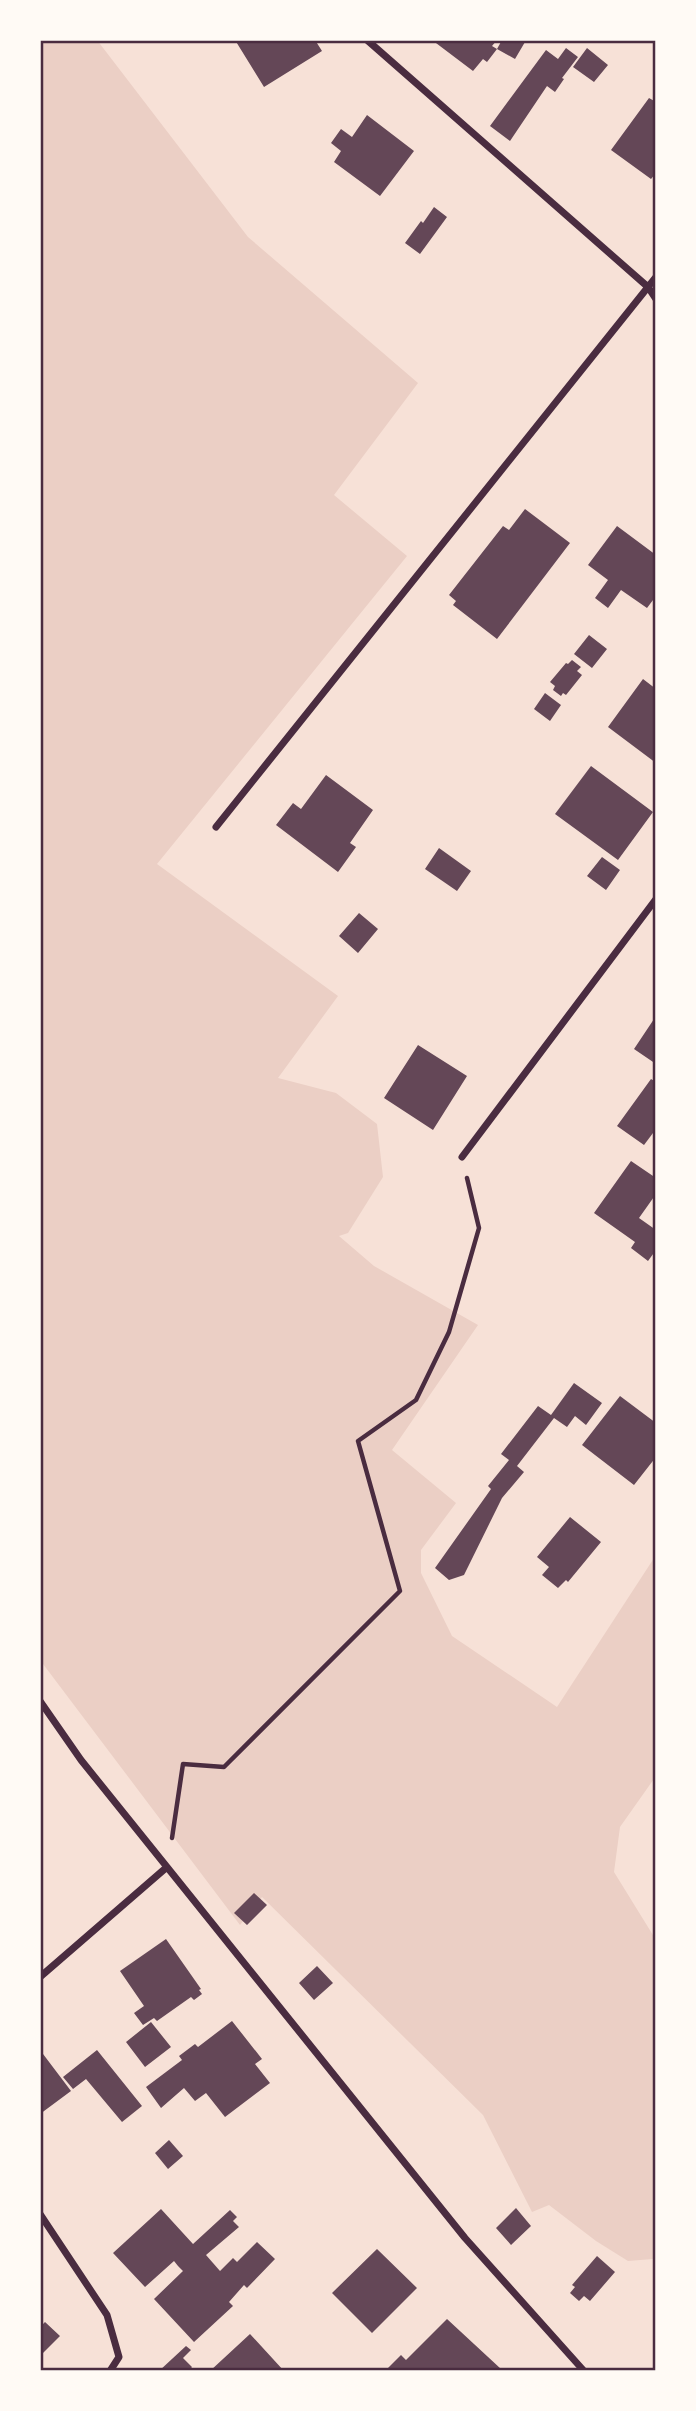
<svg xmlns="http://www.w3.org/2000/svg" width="696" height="2411" viewBox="0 0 696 2411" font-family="'Fira Sans Condensed',sans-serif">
<rect width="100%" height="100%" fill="#f7e1d7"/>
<path fill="#ebcfc5" d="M40,40h57l151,197 170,146 -84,112 73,61 -250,308 181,132 -60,82 58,15 41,31 6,53 -35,56 -9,3 35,30 104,59 -86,125 64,53 -35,47v23l31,63 105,71 99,-152v221l-36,51 -6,45 42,68v322l-3,-3 -25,2 -32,-20 -47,-36 -17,7 -49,-97 -221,-218 -22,28 -200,-265z"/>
<path fill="#644757" d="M235,40h80l7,11 -58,36z
M432,40h65l-5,6 5,3 -10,13 -4,-3 -10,12z
M502,40h21l2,2 -10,17 -18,-10z
M566,48l12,9 -16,21 2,1 -9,13 -8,-6 -37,55 -20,-15 56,-76 12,9z
M587,48l21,17 -14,17 -21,-15z
M649,98l7,4v71l-5,6 -40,-29z
M367,115l47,36 -34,45 -46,-34 7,-11 -10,-8 10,-14 11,8z
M434,207l13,10 -27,37 -15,-11 16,-22 2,2z
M525,509l45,34 -73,96 -44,-34 3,-4 -7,-6 54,-69 6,4z
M617,526l39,29v41l-9,12 -26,-18 -13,18 -13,-10 13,-18 -20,-15z
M589,635l18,14 -15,19 -18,-14z
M572,660l9,7 -4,4 5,4 -16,20 -3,-2 -2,3 -8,-6 2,-4 -5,-4 16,-19 2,1z
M643,679l13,10v74l-48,-36z
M545,693l16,12 -11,16 -16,-12z
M591,766l62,46 -35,48 -63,-46z
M326,775l47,35 -23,33 6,4 -18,25 -62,-47 17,-22 8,6z
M439,848l32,23 -14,20 -32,-22z
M602,857l18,13 -14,20 -19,-14z
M359,913l19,16 -20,24 -19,-17z
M656,1016v48l-22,-15z
M418,1045l49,31 -34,54 -49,-32z
M651,1079l5,3v47l-12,16 -27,-19z
M631,1161l25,17v16l-17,24 17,12v20l-8,11 -17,-13 4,-6 -41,-29z
M574,1383l28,20 -16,22 -11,-9 -8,11 -13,-9 -37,48 7,6 -22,26 -38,77 -15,5 -14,-12 56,-79 -3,-3 21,-26 -8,-6 37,-48 13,9z
M620,1396l36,27v34l-22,28 -52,-40z
M570,1517l31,25 -33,40 -2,-2 -8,8 -16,-13 7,-8 -12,-10z
M254,1893l13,12 -20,20 -13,-12z
M166,1939l35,50 -2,1 3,4 -8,6 -3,-3 -34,24 -3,-3 -11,7 -9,-12 10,-7 -24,-35z
M317,1966l16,17 -19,17 -15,-17z
M232,2021l30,38 -7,5 15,19 -45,34 -19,-24 -11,8 -11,-13 -23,20 -15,-21 36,-27 -3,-4 16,-12 3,3z
M151,2022l20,25 -26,20 -19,-25z
M40,2050l31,41 -31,23z
M97,2050l45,56 -20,16 -36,-43 -13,10 -10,-12z
M169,2140l14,16 -15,13 -13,-16z
M516,2208l15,18 -20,19 -15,-17z
M161,2209l32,35 37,-34 7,7 -4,4 6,6 -33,28 14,16 13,-13 4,4 20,-20 18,17 -28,29 -3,-3 -15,17 4,4 -39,36 -40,-43 29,-28 -5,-5 -4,-5 -29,26 -32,-34z
M377,2249l40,39 -45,45 -40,-40z
M597,2256l18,16 -25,29 -6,-5 -5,5 -9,-8 5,-6 -3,-2z
M447,2319l54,50 -1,2h-115l16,-16 5,5z
M45,2322l15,14 -20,20v-29z
M250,2334l34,37h-74z
M186,2346l5,4 -8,8 9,9 -3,4h-30z"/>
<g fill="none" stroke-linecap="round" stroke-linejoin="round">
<path stroke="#4a2c40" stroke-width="4.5" d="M172,1838l11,-74 41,3 176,-176 -42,-150 58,-41 33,-68 30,-104 -12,-50"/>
<path stroke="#4a2c40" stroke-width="7" d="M367,40l281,247 8,12
M216,827l440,-550
M462,1157l194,-258
M40,1701l41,59 86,107 -127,110
M167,1867l298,371 119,133
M40,2214l67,101 12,42 -9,14"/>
</g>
<rect width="696" height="2411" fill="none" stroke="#fffaf5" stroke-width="84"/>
<rect x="42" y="42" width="612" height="2327" fill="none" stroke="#4a2c40" stroke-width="2.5"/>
</svg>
